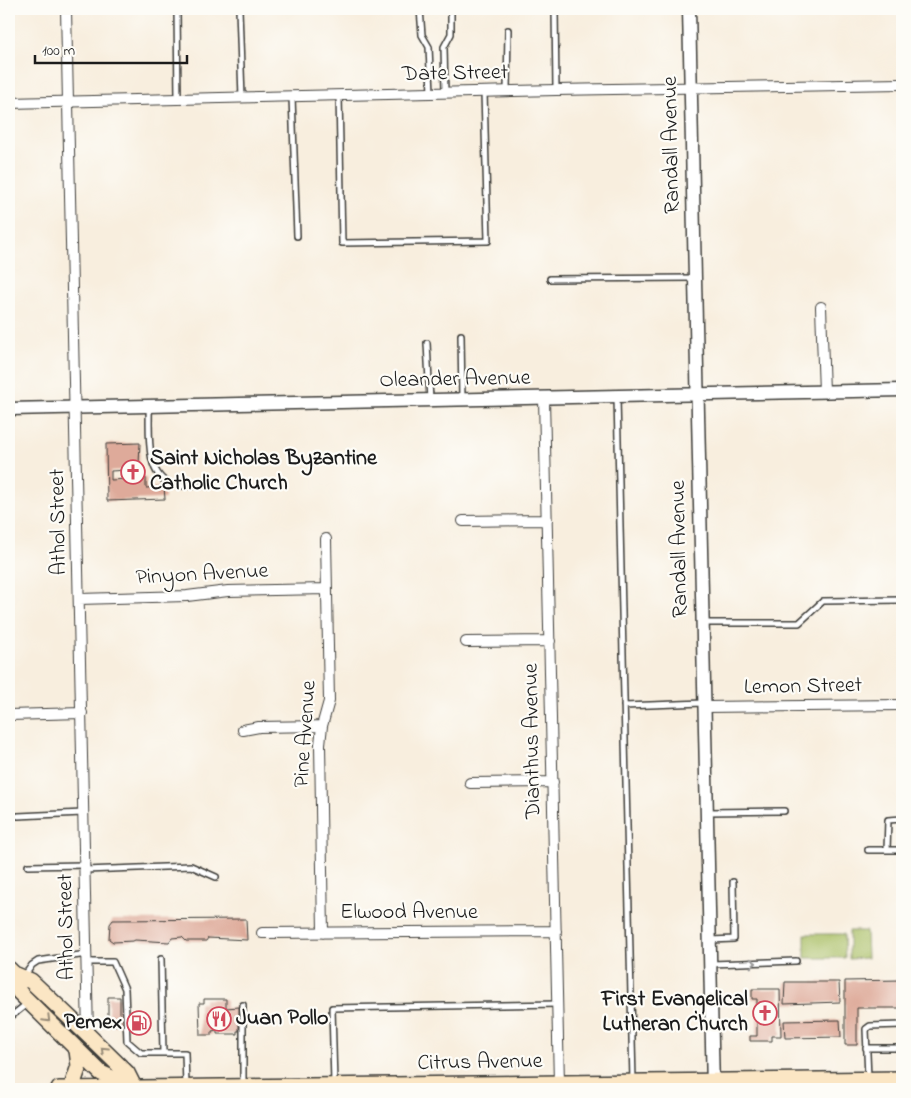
<svg xmlns="http://www.w3.org/2000/svg" width="911" height="1098" viewBox="0 0 911 1098" font-family="'Indie Flower',sans-serif">
<rect width="100%" height="100%" fill="#fdfcf7"/>
<filter id="ink" filterUnits="userSpaceOnUse"><feTurbulence type="fractalNoise" baseFrequency=".02" numOctaves="2"/><feDisplacementMap in="SourceGraphic" scale="10" xChannelSelector="R" yChannelSelector="G"/><feConvolveMatrix kernelMatrix="1 2 1 2 8 2 1 2 1" color-interpolation-filters="sRGB"/></filter>
<filter id="wash" filterUnits="userSpaceOnUse"><feTurbulence type="fractalNoise" baseFrequency=".0096" numOctaves="4" result="noise"/><feDisplacementMap in="SourceGraphic" scale="20" xChannelSelector="R" yChannelSelector="G"/><feGaussianBlur stdDeviation="1.12" result="paint"/><feColorMatrix in="noise" values="0 0 0 0 0 0 0 0 0 0 0 0 0 0 0 0 0 1.4 0 .05"/><feComposite in="paint" operator="in"/></filter>
<g filter="url(#wash)">
<rect width="100%" height="100%" fill="#f8eede"/>
<path fill="#a7bd62" stroke="#626c3f" d="M849,931h17l1,27 -18,1z
M805,934h39l1,24h-40z"/>
<g id="blocks">
<path fill="#deaa9a" d="M140,443l-1,21 -12,1 -1,5 -15,1v9l35,-2v10l18,-1 1,12 -58,2 -1,-57z
M246,919l1,21 -39,-2 -2,3h-20l-4,-4 -10,1 -3,4 -34,-2 -2,1 -20,1 -4,-3 1,-15 3,-4z
M902,980v28h-45v37h-12v-64z
M785,982h54l1,20 -56,2z
M752,989h28l1,47h-9v5h-22v-5h7v-37h-5z
M108,997h12v28l-12,1z
M204,999h22v9l13,-1v24h-2v3h-20v-4l-5,1v4h-12l-1,-32h5z
M840,1020l1,17 -56,1 -1,-17z"/>
</g>
</g>
<g filter="url(#ink)">
<use href="#blocks" fill-opacity="0" stroke="#3d3c39" stroke-width="1"/>
<g fill="none" stroke-linecap="round" stroke-linejoin="round">
<g stroke="#3d3c39" stroke-width="8">
<path id="service" d="M177,9l1,91
M239,9l3,89
M420,9l2,26 7,12 2,46
M555,9l1,81
M507,91l1,-61
M445,92l-1,-45 7,-13v-25
M339,96l3,147 146,-2 -4,-149
M292,97l5,139
M550,279l144,-1
M461,335l1,64
M427,343l3,57
M617,398l16,683
M149,406c1,23 -5,69 22,78 11,4 28,1 39,1
M702,623h97l24,-22 79,-1
M624,706l79,-3
M707,812l77,-1
M18,816l65,-3
M868,850h34
M887,850l1,-30 14,-1
M28,866l56,-1
M85,870l106,-4 25,11
M711,940l23,-1 -1,-57
M161,959l2,94h22l1,33
M87,962h26l12,27 2,52 14,12h22
M711,964l85,-3
M25,975l7,-10 6,-4 49,-7
M9,1018l19,-15
M9,1040l1,49
M866,1048h36
M868,1078l-2,-49 4,-3 32,-1
M334,1083l-2,-75 226,-4
M243,1084v-79"/>
</g>
<g stroke="#3d3c39" stroke-width="12">
<path id="minor" d="M66,9l22,1026
M9,103l547,-13 346,-6
M821,307l3,85
M544,398l15,686
M463,521l84,-1
M79,599l108,-3 41,-5 99,-2
M466,642l84,-1
M704,707l198,-2
M9,715l73,-2
M243,730l16,-3 63,-1
M470,783l83,-1
M262,933l294,-2
M323,933l-3,-189 2,-18 7,-25 -3,-162"/>
</g>
<g stroke="#3d3c39" stroke-width="15">
<path id="tertiary" d="M689,9l24,1080
M9,409l893,-19"/>
</g>
<g stroke="#3d3c39" stroke-width="18">
<path id="secondary" d="M9,969l5,5 17,7 57,54 39,38 8,16
M14,974l5,18 82,81 29,13
M59,1089l843,-10
M71,1089l8,-23 -2,-16"/>
</g>
<use href="#service" stroke="#fff" stroke-width="5"/>
<use href="#minor" stroke="#fff" stroke-width="10"/>
<use href="#tertiary" stroke="#fff" stroke-width="12"/>
<use href="#secondary" stroke="#fbe6c4" stroke-width="15"/>
</g>
<defs><path id="oneway-chevron" d="M-2-3.5L2.5 0L-2 3.5" fill="none" stroke-width="1.6" stroke-linecap="round" stroke-linejoin="round" transform="scale(1.25)"/></defs>
<use stroke="#999" href="#oneway-chevron" transform="translate(753 963) rotate(-2)"/>
<g stroke="#978b78">
<use href="#oneway-chevron" transform="translate(47 1019) rotate(45)"/>
<use href="#oneway-chevron" transform="translate(104 1050) rotate(-136)"/>
</g>
</g>
<defs>
<g id="church-ring" transform="scale(1.25)"><circle r="9.5" fill="#fdfcf7" stroke="#d1495b" stroke-width="1.5"/><path d="M-1.2-6h2.4v3.5h3.3v2.4h-3.3V6h-2.4V-.1h-3.3v-2.4h3.3Z" fill="#d1495b"/></g>
<g id="restaurant-ring" transform="scale(1.25)"><circle r="9.5" fill="#fdfcf7" stroke="#d1495b" stroke-width="1.5"/><path d="M-5-6h1v4h1v-4h1v4h1v-4h1v5L-1.5 .5V6h-2V.5L-5-1ZM5-6V6H3V1.5H1.5Q1.5-4 5-6Z" fill="#d1495b"/></g>
<g id="fuel-ring" transform="scale(1.25)"><circle r="9.5" fill="#fdfcf7" stroke="#d1495b" stroke-width="1.5"/><path d="M-5.5-6h7V0h2V4h1.3V-2.5L3-4.5l.8-.8L6-3V5H2.5V1h-1V6h-7ZM-4.2-4.7v3.2H.2V-4.7Z" fill="#d1495b"/></g>
</defs>
<g fill-rule="evenodd">
<use href="#church-ring" x="133" y="472"/>
<use href="#church-ring" x="765" y="1013"/>
<use href="#restaurant-ring" x="219" y="1019"/>
<use href="#fuel-ring" x="139" y="1023"/>
</g>
<g text-anchor="middle" dominant-baseline="central" stroke-width="4.5" stroke-linejoin="round" paint-order="stroke">
<g font-size="22" fill="#1c1c1c" stroke="#fdfcf7">
<text transform="translate(455 74) rotate(-1)">Date Street</text>
<text transform="translate(672 145) rotate(-91)">Randall Avenue</text>
<text transform="translate(455 380) rotate(-1)">Oleander Avenue</text>
<text transform="translate(59 522) rotate(-91)">Athol Street</text>
<text transform="translate(680 549) rotate(-91)">Randall Avenue</text>
<text transform="translate(202 575) rotate(-3)">Pinyon Avenue</text>
<text transform="translate(803 687) rotate(-1)">Lemon Street</text>
<text transform="translate(306 734) rotate(-86)">Pine Avenue</text>
<text transform="translate(533 741) rotate(-91)">Dianthus Avenue</text>
<text x="409" y="913">Elwood Avenue</text>
<text transform="translate(67 927) rotate(-91)">Athol Street</text>
<text transform="translate(480 1063) rotate(-1)">Citrus Avenue</text>
</g>
<g font-size="22" font-weight="bold" fill="#1c1c1c" stroke="#fdfcf7" text-anchor="start">
<text x="150" y="459">Saint Nicholas Byzantine<tspan x="150" dy="25">Catholic Church</tspan></text>
<text x="748" y="1000" text-anchor="end">First Evangelical<tspan x="748" dy="25">Lutheran Church</tspan></text>
<text x="236" y="1019">Juan Pollo</text>
<text x="122" y="1023" text-anchor="end">Pemex</text>
</g>
</g>
<rect width="911" height="1098" fill="none" stroke="#fdfcf7" stroke-width="30"/>
<path d="M35 55v8h152v-8" fill="none" stroke="#1c1c1c" stroke-width="2.5"/>
<text x="42" y="55" font-size="15" fill="#1c1c1c" stroke="#fdfcf7" stroke-width="4" paint-order="stroke">100 m</text>
</svg>
